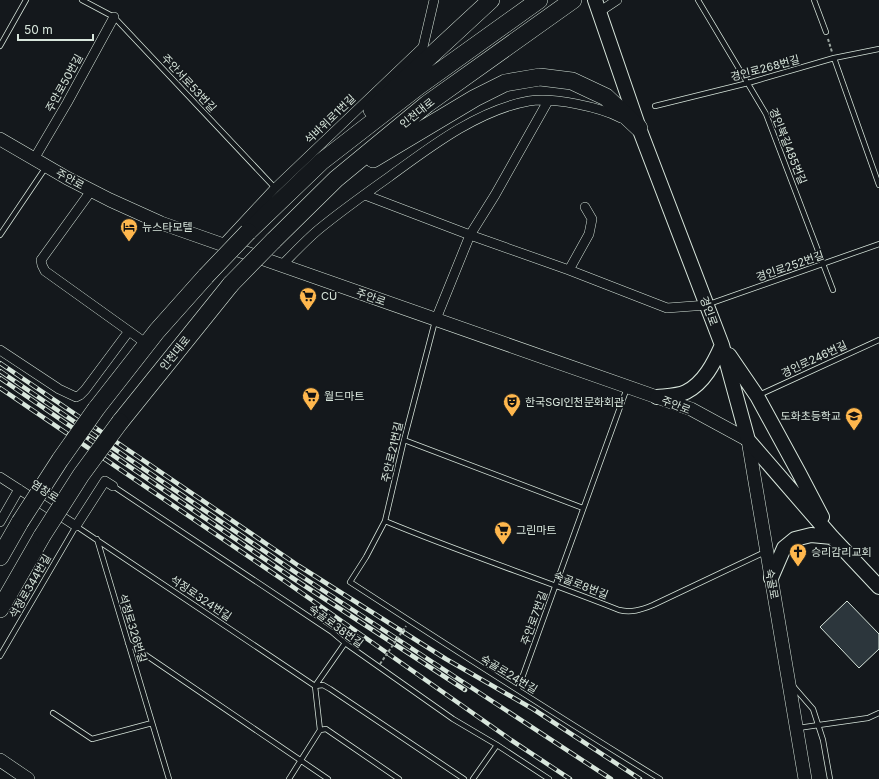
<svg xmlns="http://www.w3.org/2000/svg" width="879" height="779" viewBox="0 0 879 779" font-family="Inter,'Noto Sans KR',sans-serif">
<rect width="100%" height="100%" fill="#14181c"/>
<path fill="#2c363c" stroke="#d8e6dc" d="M847,601l32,33v15l-20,19 -39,-41z"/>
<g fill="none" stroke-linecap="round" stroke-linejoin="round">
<g stroke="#d8e6dc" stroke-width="6">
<path id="lane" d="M82,0l32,17 161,171
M698,0l68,114 67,176
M814,0l12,32
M0,46l26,-46
M834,58l45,127
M655,106l93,-23 86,-25 45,-9
M0,235l46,-68
M709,304l170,-60
M435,321l-31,119 -19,81 -19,36 -16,25c103,67 206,133 310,197
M759,395l120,-55
M404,440l179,68
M113,486l219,146 13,11 108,76 44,26 52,34
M385,521c77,32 156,58 234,89 12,3 22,0 34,-5l112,-53
M97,539l72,240
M128,643l200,136
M0,656l76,-130 239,160 8,-1 7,4 134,90
M793,686l20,23 10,31 7,39
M518,689l109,-301
M53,713l39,26 60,-16
M798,728l70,-10 11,-5
M320,730l6,-1 73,50
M289,779l31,-49 -5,-44 30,-43
M473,779l24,-34"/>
</g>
<g stroke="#d8e6dc" stroke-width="10">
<path id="street" d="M599,12l18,-12
M34,159l33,-56 47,-86
M91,191l-50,69 1,5 3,6 102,73
M365,195l105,40 99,35 20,-36 3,-15 -7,-12
M222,245l53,-57 148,-141 11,-47
M281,266c12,-12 24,-25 37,-36 23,-19 47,-36 71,-53 41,-30 89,-67 140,-76 24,-4 71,6 92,17
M569,270l98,38 40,-3
M436,319l34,-84 25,-40 53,-94
M0,350l59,39 17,8 4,-2 5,-5 44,-59
M0,477l76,49 29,-45 8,5
M0,522l19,-33"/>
</g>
<g stroke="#d8e6dc" stroke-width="14">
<path id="secondary" d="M0,139l67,39 43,22 51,23 530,186 57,31 57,339
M0,760l28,19"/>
</g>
<g stroke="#d8e6dc" stroke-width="16">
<path id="primary" d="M595,0l44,128 83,217 26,95 84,97 47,50
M729,355l28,41 42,77 23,44
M657,397c9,-1 21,-1 29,-5 18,-9 28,-29 36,-47
M771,578l13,-30 11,-9 16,-4 21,2"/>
</g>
<g stroke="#d8e6dc" stroke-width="18">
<path id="highway" d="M372,110l119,-110
M373,159l102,-61 30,-15 35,-6 32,4 34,16 33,31
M248,232l73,-70 98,-76 120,-86
M273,241l63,-62 91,-75 146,-104
M96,409l61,-78 49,-55
M120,422l111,-138
M0,557l20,-35
M0,609l42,-73"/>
</g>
<path stroke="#9da8a2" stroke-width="2" stroke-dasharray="3 2" stroke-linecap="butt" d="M828,39l4,13"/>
<use href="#lane" stroke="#14181c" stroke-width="4.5"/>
<use href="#street" stroke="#14181c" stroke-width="9"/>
<use href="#secondary" stroke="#14181c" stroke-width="13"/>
<use href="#primary" stroke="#14181c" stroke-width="14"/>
<use href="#highway" stroke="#14181c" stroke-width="17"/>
<g stroke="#d8e6dc" stroke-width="4.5">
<path id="rail" d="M0,363l299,203 147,93 87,50 107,70
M0,371l295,201 316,207
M0,378l291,199 174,113
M0,388l286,194 225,158 59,39"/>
</g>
<use href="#rail" stroke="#14181c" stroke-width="3" stroke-dasharray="9" stroke-linecap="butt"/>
<g stroke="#d8e6dc" stroke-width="18" stroke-linecap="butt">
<path id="highway-bridge" d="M206,276l42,-44
M231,284l42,-43
M20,522l40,-62 36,-51
M42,536l39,-61 39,-53"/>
</g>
<path stroke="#9da8a2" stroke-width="2" stroke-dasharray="3 2" stroke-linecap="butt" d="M380,664l26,-38"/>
<use href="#highway-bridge" stroke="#14181c" stroke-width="17"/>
</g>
<defs>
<g id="hotel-pin" transform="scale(0.9)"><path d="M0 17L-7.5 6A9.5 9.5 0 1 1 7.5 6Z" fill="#ffb74d" stroke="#14181c"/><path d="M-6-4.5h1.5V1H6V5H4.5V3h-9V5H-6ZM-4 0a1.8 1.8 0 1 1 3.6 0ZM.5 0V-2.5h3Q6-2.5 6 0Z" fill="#111"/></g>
<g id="supermarket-pin" transform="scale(0.9)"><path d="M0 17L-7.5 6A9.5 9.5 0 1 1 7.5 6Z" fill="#ffb74d" stroke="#14181c"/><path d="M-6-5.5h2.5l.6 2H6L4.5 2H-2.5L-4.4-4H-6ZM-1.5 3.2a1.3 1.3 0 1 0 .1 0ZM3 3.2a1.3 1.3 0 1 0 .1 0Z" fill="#111"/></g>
<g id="theatre-pin" transform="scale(0.9)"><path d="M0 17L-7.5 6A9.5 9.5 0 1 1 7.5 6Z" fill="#ffb74d" stroke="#14181c"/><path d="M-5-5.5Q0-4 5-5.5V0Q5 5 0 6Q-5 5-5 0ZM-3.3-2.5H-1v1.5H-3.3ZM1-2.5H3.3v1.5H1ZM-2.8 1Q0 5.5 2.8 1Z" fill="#111"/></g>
<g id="school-pin" transform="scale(0.9)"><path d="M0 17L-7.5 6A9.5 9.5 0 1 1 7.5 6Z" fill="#ffb74d" stroke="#14181c"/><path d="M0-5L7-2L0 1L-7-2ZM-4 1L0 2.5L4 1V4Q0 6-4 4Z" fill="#111"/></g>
<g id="church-pin" transform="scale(0.9)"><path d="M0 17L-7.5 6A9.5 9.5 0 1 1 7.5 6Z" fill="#ffb74d" stroke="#14181c"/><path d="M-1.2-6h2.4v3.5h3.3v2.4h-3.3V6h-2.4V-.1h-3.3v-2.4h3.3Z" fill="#111"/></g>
</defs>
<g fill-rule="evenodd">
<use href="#hotel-pin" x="129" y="227"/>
<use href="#supermarket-pin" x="308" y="296"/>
<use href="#supermarket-pin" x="311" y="396"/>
<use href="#theatre-pin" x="512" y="402"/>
<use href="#school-pin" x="854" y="416"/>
<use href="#supermarket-pin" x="503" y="530"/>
<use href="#church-pin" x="798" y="552"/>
</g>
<g text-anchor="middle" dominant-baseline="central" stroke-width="3" stroke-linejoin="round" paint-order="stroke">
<g font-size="11" fill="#d8e6dc" stroke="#14181c">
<text transform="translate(765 68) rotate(-15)">경인로268번길</text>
<text transform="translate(64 83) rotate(-61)">주안로50번길</text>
<text transform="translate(189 83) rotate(47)">주안서로53번길</text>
<text transform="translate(417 113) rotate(-39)">인천대로</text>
<text transform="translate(330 119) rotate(-44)">석바위로1번길</text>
<text transform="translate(788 146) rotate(68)">경인북길485번길</text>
<text transform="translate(70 179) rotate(29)">주안로</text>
<text transform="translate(790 266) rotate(-19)">경인로252번길</text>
<text transform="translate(371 297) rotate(19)">주안로</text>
<text transform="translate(709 311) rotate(69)">경인로</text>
<text transform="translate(175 353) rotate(-51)">인천대로</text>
<text transform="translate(814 359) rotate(-25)">경인로246번길</text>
<text transform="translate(676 405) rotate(21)">주안로</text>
<text transform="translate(392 452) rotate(-77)">주안로21번길</text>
<text transform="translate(45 491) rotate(33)">염창로</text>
<text transform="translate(772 584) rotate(80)">숙골로</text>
<text transform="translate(581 585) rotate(21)">숙골로8번길</text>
<text transform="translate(30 586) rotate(-60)">석정로344번길</text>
<text transform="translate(201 598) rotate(34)">석정로324번길</text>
<text transform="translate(534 618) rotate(-70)">주안로7번길</text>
<text transform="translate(336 626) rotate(36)">숙골로38번길</text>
<text transform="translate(133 628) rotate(73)">석정로326번길</text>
<text transform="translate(509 674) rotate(31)">숙골로24번길</text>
</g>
<g font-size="11" fill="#d8e6dc" stroke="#14181c" text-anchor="start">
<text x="142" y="227">뉴스타모텔</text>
<text x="321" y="296">CU</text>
<text x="324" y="396">월드마트</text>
<text x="525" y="402">한국SGI인천문화회관</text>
<text x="841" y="416" text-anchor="end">도화초등학교</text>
<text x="516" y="530">그린마트</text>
<text x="811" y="552">승리감리교회</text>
</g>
</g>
<path d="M18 34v6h75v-6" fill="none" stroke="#d8e6dc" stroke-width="2"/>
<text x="24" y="34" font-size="12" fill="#d8e6dc" stroke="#14181c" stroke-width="3" paint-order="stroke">50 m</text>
</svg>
